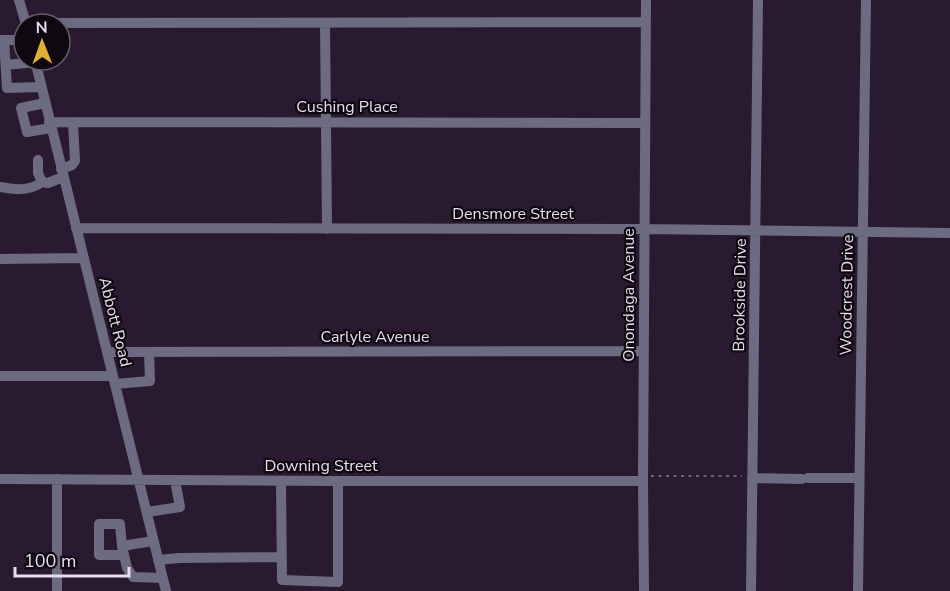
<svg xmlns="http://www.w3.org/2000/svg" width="950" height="591" viewBox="0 0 950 591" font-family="'Nunito Sans',sans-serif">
<rect width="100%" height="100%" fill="#291a2f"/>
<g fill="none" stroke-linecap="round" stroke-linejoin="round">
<path stroke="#877b8c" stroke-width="1.5" stroke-dasharray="3 4.5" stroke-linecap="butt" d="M651,476h91"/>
<path stroke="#6d6b82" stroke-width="10" d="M19,0l7,24
M25,23l621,-1
M325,23l2,206
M0,40h24
M4,40l3,48 34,-1
M35,60l131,531
M6,65l29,-3
M45,103l-24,5 6,24 24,-4
M49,122l596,1
M38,160v13l4,9 6,1 15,-6
M61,169l11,-4 3,-4 -2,-39
M0,187c14,3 31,4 42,-5
M76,228l568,1 306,4
M0,259l84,-1
M107,352l537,-1
M0,376h113
M115,384l35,-3 -1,-29
M752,478l50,1
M808,478h51
M0,479l338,2h305
M57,479v112
M281,481l1,99 56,2v-101
M147,512l33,-5 -5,-27
M153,541l-31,5 5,22 6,9 29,1
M122,546l-2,-22h-21v31h25
M158,560l21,-2 102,-1
M644,591l-1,-110 3,-481
M751,591l7,-591
M858,591l8,-591"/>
</g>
<g text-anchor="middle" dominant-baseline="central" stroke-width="4.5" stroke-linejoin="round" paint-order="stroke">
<g font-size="16" fill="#e8deec" stroke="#0e0811">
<text x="347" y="107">Cushing Place</text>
<text x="513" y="214">Densmore Street</text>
<text transform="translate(629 295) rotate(-90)">Onondaga Avenue</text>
<text transform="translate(740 295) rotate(-89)">Brookside Drive</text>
<text transform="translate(847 295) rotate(-89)">Woodcrest Drive</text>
<text transform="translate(115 322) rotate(76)">Abbott Road</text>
<text x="375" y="337">Carlyle Avenue</text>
<text x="321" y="466">Downing Street</text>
</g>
</g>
<g transform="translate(42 42) rotate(359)"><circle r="28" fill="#0e0811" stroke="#655e69" stroke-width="1.5"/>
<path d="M0-4.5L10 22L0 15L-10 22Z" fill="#e1af34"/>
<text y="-9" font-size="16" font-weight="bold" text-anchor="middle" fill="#e8deec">N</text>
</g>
<path d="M15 567v9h114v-9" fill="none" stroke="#e8deec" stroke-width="3"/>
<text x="24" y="567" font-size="18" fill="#e8deec" stroke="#0e0811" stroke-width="4.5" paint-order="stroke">100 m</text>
</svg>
